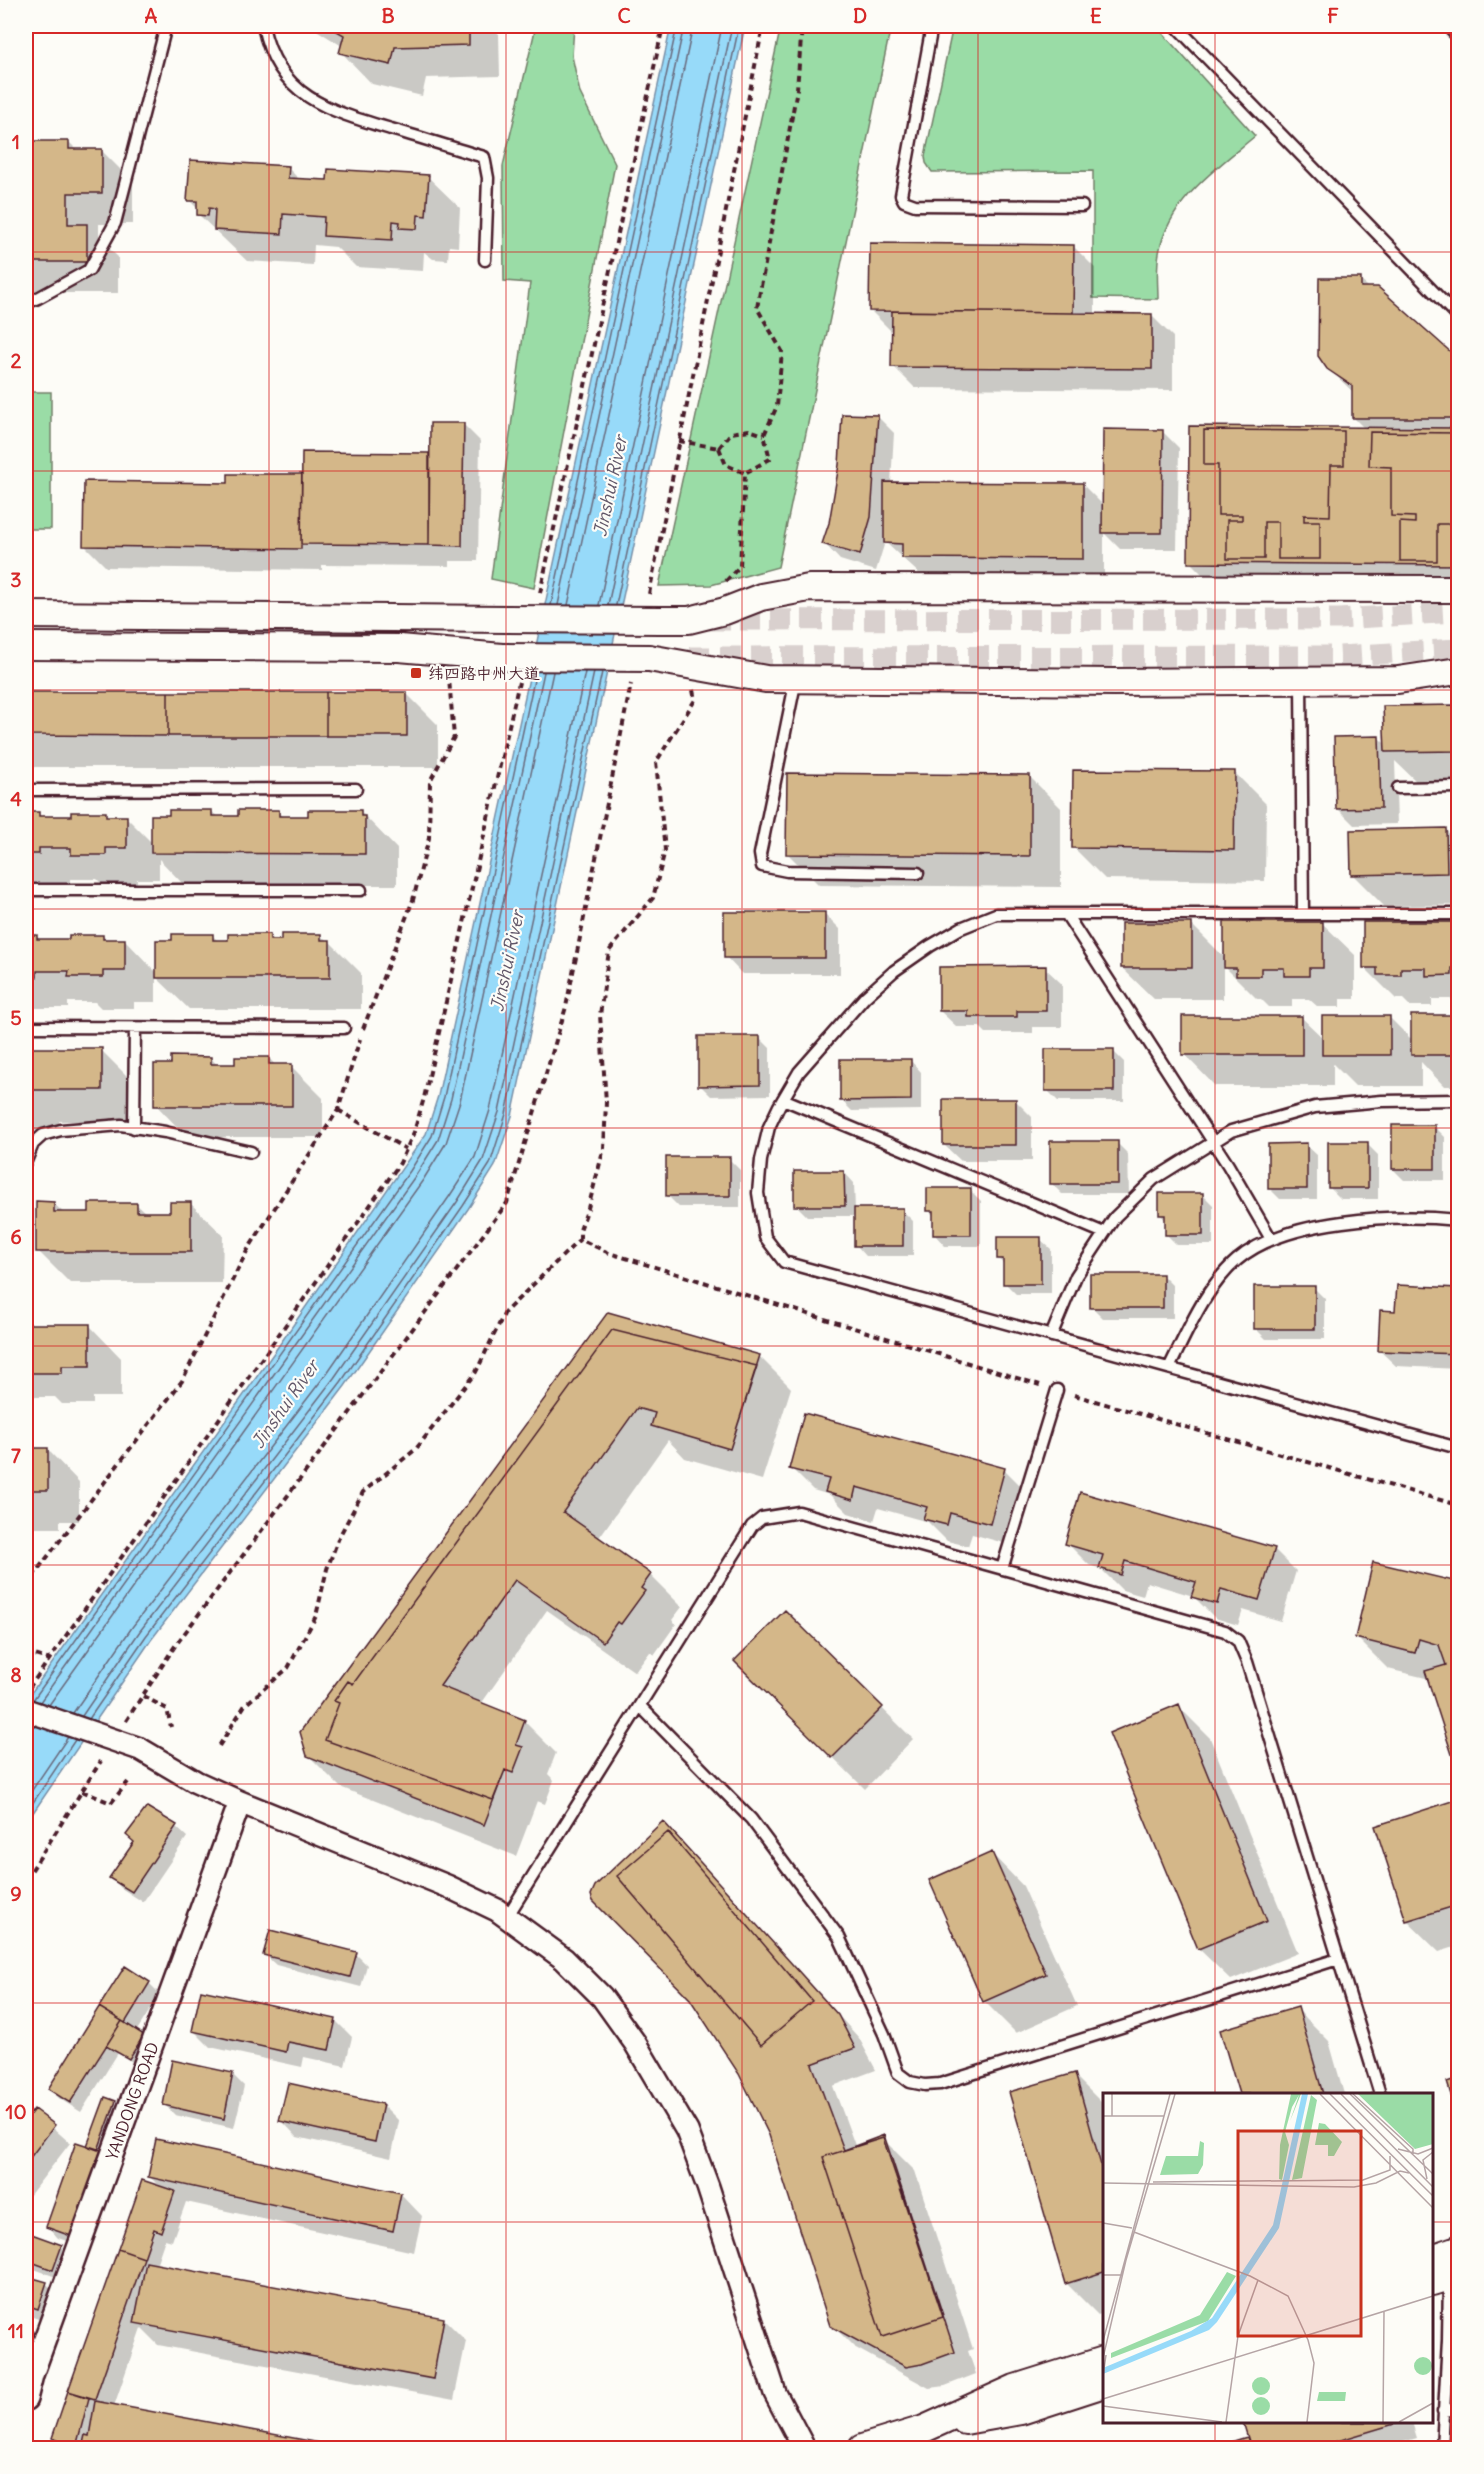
<svg xmlns="http://www.w3.org/2000/svg" width="1484" height="2474" viewBox="0 0 1484 2474" font-family="Delius,'LXGW WenKai TC',sans-serif">
<rect width="100%" height="100%" fill="#fdfcf7"/>
<filter id="ink" filterUnits="userSpaceOnUse"><feTurbulence type="fractalNoise" baseFrequency=".0167" numOctaves="2"/><feDisplacementMap in="SourceGraphic" scale="12" xChannelSelector="R" yChannelSelector="G"/><feConvolveMatrix kernelMatrix="1 2 1 2 8 2 1 2 1" color-interpolation-filters="sRGB"/></filter>
<g filter="url(#ink)">
<path fill="#9adca6" stroke="#727e68" stroke-width="1.5" d="M536,26h38l-2,30 8,37 35,71 -81,424 -43,-9 39,-296 -26,-2 -1,-115z
M781,26h110l-113,541 -67,18 -52,1z
M953,26h203l99,110c-38,32 -86,64 -96,117 -3,15 -1,31 -1,46l-65,-1v-127l-161,1 -6,-9 -1,-7z
M26,392h25v137h-25z"/>
<path fill="#97daf9" stroke="#788fa7" stroke-width="1.5" d="M671,26h74l-233,1090 -17,50 -27,43 -123,177 -194,254 -125,183v-123l247,-346 153,-220 12,-38z"/>
<path fill="#0003" d="M310,26h180l9,8 1,42 -74,2 -4,18 -50,-12 -31,-32 1,-6z
M26,142h43l8,8h24l32,32v42h-34v15l19,18v36h-92z
M288,168l12,12 28,2 100,-5 32,31 -2,39 -9,-1 -1,14 -15,-1 -9,-7 -1,19 -67,-4 -20,-20 -22,-2 -1,20 -66,-4 -49,-47v-5l-9,-9z
M1073,246l22,22v46l56,1 22,22v53l-258,-2 -22,-22v-33l-22,-22z
M1360,280l98,82v230l-246,-8 -22,-22 175,-133 -12,-12v-25l-25,-24z
M878,417l16,16 -3,50 192,2 21,21 58,-75 17,17 -2,101h-57l-16,-16v47l-179,-1 -40,-37 -9,29 -36,-11 -16,-17z
M463,424l17,17 -2,120h-28v5l-128,-1v5l-216,-3 -22,-22 145,-61 74,-8 126,-21 2,2z
M26,693h380l32,32v42h-412z
M1458,706v76l-40,1 -23,-22 2,63 -43,1 -17,-17 42,-70 7,7 -1,-38z
M1234,772l32,32 -1,77 -160,-2 -31,-31z
M1030,777l31,31v79l-242,-2 -32,-32z
M211,811l7,6h21l39,-6 6,6h26l51,-5 36,37v36h-213l-25,-26v20h-22v7h-33l-7,-7h-27v6h-34l-6,-6h-4v-65h12l4,4h30l33,-4 4,4h18l25,25z
M1446,830l12,13v62l-74,1 -32,-32z
M824,913l16,16v45h-98l-16,-17z
M1191,924l35,35 97,-35 32,31v44h-15v8h-22l-9,-8h-17v8h-23l-8,-8h-4l-34,-34v34h-69l-32,-31z
M1364,924h94v82l-7,-7h-19v7h-22l-7,-7h-7l-32,-32z
M212,935l6,6 51,-5 6,5 45,-5 9,5 32,32v36h-172l-33,-32v25h-22v6h-33l-6,-6h-27v6h-34l-8,-6v-66h10l5,4h29l33,-4 4,4h18l32,33 17,-32z
M1045,968l17,16v43h-29v6h-47l-6,-6h-23l-17,-16z
M1301,1017l23,22 65,-22 24,24v-24h45v69h-14l-23,-24v24h-66l-22,-22v22h-118l-31,-32z
M759,1037l11,11v47l-59,1 -11,-11z
M101,1050l32,32v39h-74v10h-33v-75z
M1113,1051l11,11v39h-66l-11,-11z
M211,1058l7,8h18l33,-8 7,8h15l32,32v39h-136l-31,-32 16,-39z
M911,1061l10,11v38l-69,1 -11,-11z
M1016,1101l16,16v44h-71l-17,-16z
M1434,1126l11,11v43h-41l-11,-11z
M1117,1143l11,11 1,40h-67l-11,-11z
M1367,1144l11,11v44h-37l-11,-11z
M1306,1145l11,10v44h-37l-11,-11z
M729,1159l11,11v37h-61l-11,-11z
M844,1172l10,11 1,27h47l11,11v35h-47l-10,-11v-29h-49l-11,-11z
M970,1190l11,11v45h-36l-10,-11v-18l-7,-7z
M1202,1194l11,11v40h-36l-11,-11v-13l-6,-7z
M53,1203l11,10h27l45,-9 10,9h25l20,-9 32,31 -1,48h-152l-32,-32z
M1040,1239l11,10v45h-35l-11,-11v-18l-7,-6z
M1162,1275l11,11v32h-70l-11,-11z
M1398,1286l60,3v80l-62,-3 -17,-16 18,-37z
M1314,1288l11,11v40h-59l-11,-11z
M609,1313l150,43 32,32 -29,92 -77,-22 -17,-18 -70,99 52,36 32,32 -10,13 4,4 -22,31 -4,-3 -15,20 -88,-62 -66,94 43,17 32,32 -8,21 6,6 -9,24 -8,-3 -21,55 -176,-69 -32,-32z
M26,1326h64l31,32v39h-28v7h-31l-7,-7h-29v7z
M806,1415l199,55 22,22 -16,53 -39,-11 -4,12 -21,-5 -19,-19 -50,-14 -4,13 -26,-8 -18,-18 -17,-5 -22,-22z
M26,1450h22l31,32v39h-19v7h-34z
M1067,1543l207,6 22,22 -15,50 -38,-11 -5,15 -23,-7 -22,-22 -46,-14 -4,14 -21,-6 -21,-21 -12,-4z
M1374,1564l84,20v184l-28,-89 -42,-10 -31,-31z
M785,1612l128,127 -48,50 -97,-96z
M1178,1706l32,32 88,215 -67,27 -32,-31 -88,-215z
M1458,1801v145l-19,6 -32,-31 -30,-94z
M147,1809l29,18 11,10 -44,65 -22,-14 -10,-11 24,-35z
M663,1823l196,215 17,32 -43,16 23,62 27,-9 32,32 58,178 -5,2 8,23 -31,12 -16,2 -75,-41 -22,-22 -61,-191z
M992,1854l31,32 54,120 -61,27 -32,-32z
M356,1954l11,11 -6,22 -85,-22 -11,-10z
M125,1968l24,15 11,11 -24,38 12,9 -14,22 -16,-10 -37,59 -21,-13 -10,-10z
M1297,2009l32,32 15,53h-103l-19,-63z
M335,2020l17,17 -7,29 -41,-9 -2,10 -92,-20 -17,-17z
M174,2062l59,13 11,11 -10,42 -59,-13 -11,-11z
M1074,2075l30,30v208l-6,2 -32,-32z
M115,2102l5,5 -38,139 -24,-8 -10,-11 40,-80z
M383,2105l16,16 -8,37 -94,-21 -16,-17z
M34,2111l36,32 -44,57v-78z
M150,2177l251,17 21,22 -8,36 -228,-50 -14,39 -7,-2 -9,26 288,54 22,22 -12,59 -296,-55 -17,-17 -27,78 225,42h-275l-10,-10 16,-47 91,-203z
M26,2233l35,13 11,11 -8,23 -38,-14z
M26,2277l20,6 16,17 -7,24 -29,-9z
M1244,2422h168l5,16 -35,10h-166l31,-9 4,4z"/>
<g fill="none" stroke-linecap="round" stroke-linejoin="round">
<path stroke="#696a7d" stroke-width="1.5" d="M551,605l126,-579
M558,605l126,-579
M568,605l125,-579
M599,605l123,-579
M608,605l124,-579
M616,605l123,-579
M33,1700l377,-529 22,-35 12,-39 92,-426
M40,1702l376,-527 22,-35 13,-41 93,-427
M49,1705l374,-525 23,-37 14,-42 93,-429
M73,1713l60,-87 194,-253 122,-176 26,-40 15,-47 95,-438
M82,1716l58,-85 194,-253 123,-176 26,-42 16,-48 95,-440
M89,1719l57,-83 195,-254 122,-176 27,-42 16,-50 96,-442
M26,1799l42,-62
M26,1813l49,-73"/>
</g>
<path fill="#d4b789" stroke="#4a1f2b" stroke-width="1.5" d="M328,26h141v19l-74,2 -4,18 -52,-12 5,-18z
M26,141h43v8h33v44h-34v31h19v38h-61z
M190,160l99,6 -1,12 39,2 1,-11 101,6 -3,41 -8,-1 -1,14 -18,-1 1,-6 -7,-1 -1,19 -69,-4 1,-19 -41,-3 -1,20 -68,-4 1,-21 -6,-1 -1,8 -11,-1v-14h-10z
M870,243l204,2 -1,68 -204,-2z
M1319,278h42v9h17l76,68 -1,63h-101v-32l-25,-17 -9,-13z
M892,311l260,3v55l-261,-2z
M842,414l36,1 -7,102 -11,38 -38,-11 7,-21 10,-58z
M430,423h34l-2,123 -33,-1z
M1189,426l269,2v137l-270,-2z
M1103,429l60,1 -1,103h-60z
M1204,430l140,1v34h-13l-1,51 -26,-1v6h16v38h-42v-37h-14v37h-37v-39h15v-5h-24v-50h-14z
M1370,432l88,1v128h-7v-37h-14v37h-37v-39l15,1v-6l-24,-1v-49l-22,-1z
M302,452l127,1v92l-128,-1z
M228,474h74l-1,75 -218,-3 1,-65 144,2z
M884,482l199,1v76l-181,-1v-14l-18,-1z
M26,692h142v44l-142,-1z
M168,692h158v44h-158z
M326,692h81v44h-81z
M1458,705v46l-73,1 -2,-46z
M1379,736l2,72 -45,1 -2,-72z
M1073,770l162,1 -1,79 -162,-2z
M787,773l243,2v81l-244,-2z
M169,810h43v6h26v-6h41v6h29v-6h53v6h4v38l-214,-1v-38h18z
M26,812h13v4h32v-4h35v4h21v32h-21v7h-35v-7h-32v6h-13z
M1446,828l1,45 -96,2 -1,-45z
M724,912h101v46h-101z
M1224,922h99v46h-14v8h-25v-8h-23v8h-25v-8h-12z
M1363,922h95v46h-6v7l-26,1v-8h-25v7h-24v-7h-14z
M1121,923h71v45h-71z
M172,934h41v6h15v-6h42v6h11v-6h40v6h9v38h-174v-38h16z
M26,935h11v4h32v-4h34v4h22v32h-22v6h-35l1,-6h-32v6h-11z
M1046,966v45h-29v6h-49v-6h-29v-44z
M1411,1015h47v40h-47z
M1182,1016h120v39h-120z
M1322,1016h68v39h-68z
M698,1036h62v49l-62,1z
M28,1048h74v42h-74z
M1045,1049h69v42h-69z
M26,1055h2v45h-2z
M171,1056l40,1v7h24v-7h34v7h23v42h-138v-42h17z
M840,1059h71v41l-71,1z
M943,1099h73v46h-73z
M1392,1125h43v44h-43z
M1050,1141h68v43h-68z
M1328,1142h40v46h-40z
M1307,1143v46h-39v-45z
M666,1157h64v39h-64z
M794,1171h50l1,35h-51z
M927,1188h44v47h-38v-24h-6z
M1159,1193h44v42h-38v-20h-6z
M36,1201l18,1v10h35v-9h48v9h33v-10h21v50h-155z
M854,1208h49v38h-49z
M997,1237h44v47h-38v-25h-6z
M1090,1274h73v34h-73z
M1397,1285l61,3v66l-80,-3 2,-41 15,1z
M1254,1286h61v43h-61z
M608,1312l152,43 -30,94 -79,-23 4,-13 -18,-5 -74,104 88,62 -10,14 4,3 -24,33 -4,-2 -14,20 -88,-62 -75,106 85,34 -9,25 7,2 -10,26 -8,-3 -21,55 -177,-69 -7,-24z
M26,1324h64v42h-28v7h-33v-7h-3z
M612,1330l145,36 -27,83 -79,-23 4,-13 -18,-5 -74,104 88,62 -10,14 4,3 -24,33 -4,-2 -14,20 -88,-62 -75,106 85,34 -9,25 7,2 -10,26 -8,-3 -12,30 -168,-60 14,-37 -5,-2 14,-20 5,3z
M804,1413l201,55 -15,56 -40,-11 -3,12 -24,-6 4,-12 -71,-20 -3,13 -28,-8 4,-13 -40,-10z
M26,1448h22v42h-19v7h-3z
M1080,1492l195,56 -16,52 -38,-11 -4,15 -26,-7 5,-15 -71,-21 -4,14 -22,-7 4,-13 -38,-11z
M1373,1562l85,20v191l-33,-102 21,-6 -7,-20 -20,-6 -4,14 -60,-15z
M785,1610l98,97 -51,51 -98,-97z
M1179,1704l88,217 -69,28 -89,-216z
M1458,1799v106l-52,16 -31,-95z
M147,1807l30,18 -45,67 -23,-14 25,-36 -8,-7z
M663,1821l175,194 17,33 -43,16 32,86 40,-15 71,217 -33,12 -16,3 -76,-41 -61,-191 -30,-61 -49,-75 -97,-98 -2,-6 4,-9z
M668,1832l144,169 -51,44 -144,-169z
M992,1852l54,122 -63,28 -54,-122z
M270,1930l87,22 -7,25 -87,-22z
M125,1966l25,16 -25,41 -26,-16z
M201,1990l135,29 -7,31 -41,-8 -2,10 -94,-21z
M99,2007l23,14 -52,82 -22,-14z
M1298,2007l25,87h-84l-19,-64z
M122,2021l22,14 -15,24 -23,-13z
M172,2060l61,13 -9,46 -61,-14z
M1075,2073l29,103v96l-39,12 -56,-192z
M1458,2078v40l-11,-36z
M288,2083l95,21 -8,38 -96,-21z
M105,2097l11,4 -18,49 -11,-4z
M34,2109l21,16 -29,38v-43z
M883,2138l60,179 -61,20 -59,-180z
M156,2139l245,54 -8,38 -245,-54z
M76,2142l25,8 -30,86 -25,-9z
M142,2180l33,11 -14,41 -7,-3 -10,29 -26,-9z
M26,2232l36,13 -9,25 -27,-10z
M118,2249l26,9 -49,141 -27,-8z
M146,2262l298,56 -11,61 -299,-56z
M26,2276l21,6 -9,27 -12,-4z
M68,2391l21,7 -13,49 -24,-9z
M95,2401l252,47h-192l-21,-3v3h-52l3,-13 4,1z
M1243,2422h158l-87,26h-63z
M1449,2428h9v20h-9z
M1247,2437l4,11h-40z"/>
<g fill="none" stroke-linecap="round" stroke-linejoin="round">
<path stroke="#d9d0ce" stroke-width="21" stroke-dasharray="21 10" stroke-linecap="butt" d="M709,620l630,-1 119,-7
M689,657l651,-1 118,-7"/>
<g stroke="#4a1f2b" stroke-width="15">
<path id="service" d="M263,26c15,71 66,85 128,103 31,9 62,19 93,28l4,21 -3,82
M932,26l-31,169 3,6 11,4 167,1
M1176,26l282,291
M26,303l12,-5 51,-28 26,-47 51,-197
M796,679l-36,175 2,12 25,5 131,2
M1301,680l2,234
M1398,788l60,-1
M26,790l330,-1
M26,890h335
M1066,914l162,251 43,74
M1458,914h-462l-35,14 -31,18 -36,25 -29,26 -66,75 -20,34 -10,21 -8,33 -3,33 7,44 19,25 674,186
M26,1027l318,1
M783,1099l321,134
M134,1128l1,-100
M26,1161l7,-17 10,-9 18,-5 60,-5 44,7 86,20
M1051,1336l25,-60 39,-59 39,-38 77,-48 84,-24 67,-6 76,-1
M1169,1368c19,-38 36,-80 68,-108 49,-42 159,-46 221,-40
M1002,1569l55,-179
M640,1706l111,113 88,118 45,97 14,39 12,9 15,3 15,-1 398,-125
M507,1917l245,-391 10,-8 37,-6 426,119 13,10 9,21 133,432
M1443,2411l15,-2
M1442,2448l6,-108 1,-63"/>
</g>
<g stroke="#4a1f2b" stroke-width="26">
<path id="minor" d="M1455,26l3,3
M140,1749l56,33 44,20 207,84 50,24 67,49 38,38 33,46 52,88 21,56 67,206 29,55
M26,2399l6,-24 208,-573"/>
</g>
<g stroke="#4a1f2b" stroke-width="30">
<path id="tertiary" d="M26,615l481,4
M661,620h28l36,-9 36,-14 48,-9 649,1
M26,646l373,2 103,9
M649,658l117,21 348,3 284,-2 60,-9
M1432,2258l26,-9
M1432,2282l26,-8
M965,2421l56,-10 83,-27
M862,2448l62,-19 91,-41 89,-28"/>
</g>
<path stroke="#4a1f2b" stroke-width="4" stroke-dasharray="6 4.5" stroke-linecap="butt" d="M679,441l40,7
M719,448l12,-15 18,-3 15,5
M719,448l7,17 19,8
M726,581l14,-15 5,-93 25,-14 -6,-24 13,-29 5,-55 -25,-43 40,-219 5,-63
M540,593l123,-567
M649,594l114,-568
M693,690l2,10 -39,62 9,88 -12,48 -44,53 -9,64 6,87 -2,46 -16,60 -8,22v9l29,14 431,132
M363,1029l50,-129 16,-62 1,-57 24,-44 -5,-58
M338,1110l68,39
M1074,1395l384,110
M26,1585l156,-204 65,-130 91,-141 22,-71
M26,1652l24,8
M29,1688l371,-525 14,-31 10,-34 95,-416
M143,1696l24,13 4,18
M126,1721l49,-75 332,-443 59,-196 65,-323
M219,1746l26,-41 43,-37 28,-52 11,-47 12,-32 24,-45 53,-43 60,-77 29,-60 75,-73
M82,1791l29,12 17,-21
M26,1879l75,-118"/>
<use href="#service" stroke="#fdfcf7" stroke-width="10"/>
<use href="#minor" stroke="#fdfcf7" stroke-width="21"/>
<use href="#tertiary" stroke="#fdfcf7" stroke-width="26"/>
<g stroke="#4a1f2b" stroke-width="26" stroke-linecap="butt">
<path id="minor-bridge" d="M26,1710l114,39"/>
</g>
<g stroke="#4a1f2b" stroke-width="30" stroke-linecap="butt">
<path id="tertiary-bridge" d="M507,619l154,1
M502,657l147,1"/>
</g>
<use href="#minor-bridge" stroke="#fdfcf7" stroke-width="21"/>
<use href="#tertiary-bridge" stroke="#fdfcf7" stroke-width="26"/>
</g>
</g>
<path fill="none" stroke="#d62828" stroke-width="1.5" stroke-opacity="0.55" d="M269,26v2422M506,26v2422M742,26v2422M978,26v2422M1215,26v2068M26,252h1432M26,471h1432M26,690h1432M26,909h1432M26,1128h1432M26,1346h1432M26,1565h1432M26,1784h1432M26,2003h1432M26,2222h1078M1432,2222h26M1215,2422v26"/>
<rect fill="#c8321e" stroke="#fdfcf7" stroke-width="2" x="410" y="667" width="12" height="12" rx="3"/>
<g text-anchor="middle" dominant-baseline="central" stroke-width="4.5" stroke-linejoin="round" paint-order="stroke">
<g font-size="16" fill="#4a1f2b" stroke="#fdfcf7" text-anchor="start">
<text x="428" y="673">纬四路中州大道</text>
</g>
<g font-size="16" fill="#4a1f2b" stroke="#fdfcf7">
<text transform="translate(132 2101) rotate(-70)">YANDONG ROAD</text>
</g>
<g font-size="18" font-style="italic" fill="#615769" stroke="#fdfcf7">
<text transform="translate(610 486) rotate(-78)">Jinshui River</text>
<text transform="translate(507 961) rotate(-78)">Jinshui River</text>
<text transform="translate(285 1404) rotate(-55)">Jinshui River</text>
</g>
</g>
<g transform="translate(1103 2093)">
<rect width="330" height="330" fill="#fdfcf7"/>
<path d="M188,1h10l-11,27 9,-26 -7,12 -7,25 4,13 -7,35 -3,-1 1,-34zM255,1h75v50l-18,5zM208,2l6,5 -15,78 -10,2zM216,30l6,1 17,18 -8,14h-6v-11h-13zM97,48l4,2 -1,22 -5,9 -38,1 6,-19h32zM124,179l9,4 -28,45 -97,37v-5l89,-38zM311 273a9 9 0 1 1 18 0a9 9 0 1 1-18 0ZM149 293a9 9 0 1 1 18 0a9 9 0 1 1-18 0ZM216,299h27l-1,9h-28zM149 313a9 9 0 1 1 18 0a9 9 0 1 1-18 0Z" fill="#9adca6"/>
<path d="M199,1h6l-29,134 -62,94 -8,8 -106,44v-6l88,-37 21,-13 61,-93z" fill="#97daf9"/>
<path fill="none" stroke="#b5a4a5" stroke-width="1.5" d="M9,1v22M217,1l113,114M227,1l103,102M238,1l92,93M247,1l83,80M250,1l60,55v5M0,23h61M295,56l20,5 15,-6M324,86l-4,-19 10,-8M50,89l210,-2 27,-10v-14M0,90l251,4 22,-4 24,-12 9,2M0,130l29,5M31,139l116,44 38,20 20,44 6,23 -7,59M0,182h19M0,248l67,-247M0,265l23,-98 49,-166M0,283l3,-21M0,306l330,-103M0,313l119,16M123,329l12,-86 20,-56M280,329l1,-110M296,329l34,-19"/>
<path fill="#c8321e" fill-opacity="0.15" stroke="#c8321e" stroke-width="3" d="M135,38h123v205h-123z"/>
<rect width="330" height="330" fill="none" stroke="#4a1f2b" stroke-width="3"/>
</g>
<rect width="1484" height="2474" fill="none" stroke="#fdfcf7" stroke-width="66"/>
<rect x="33" y="33" width="1418" height="2408" fill="none" stroke="#d62828" stroke-width="2"/>
<g font-size="20" text-anchor="middle" font-weight="bold" fill="#d62828">
<text x="151" y="23">A</text>
<text x="388" y="23">B</text>
<text x="624" y="23">C</text>
<text x="860" y="23">D</text>
<text x="1096" y="23">E</text>
<text x="1333" y="23">F</text>
<text x="16" y="149">1</text>
<text x="16" y="368">2</text>
<text x="16" y="587">3</text>
<text x="16" y="806">4</text>
<text x="16" y="1025">5</text>
<text x="16" y="1244">6</text>
<text x="16" y="1463">7</text>
<text x="16" y="1682">8</text>
<text x="16" y="1901">9</text>
<text x="16" y="2119">10</text>
<text x="16" y="2338">11</text>
</g>
</svg>
